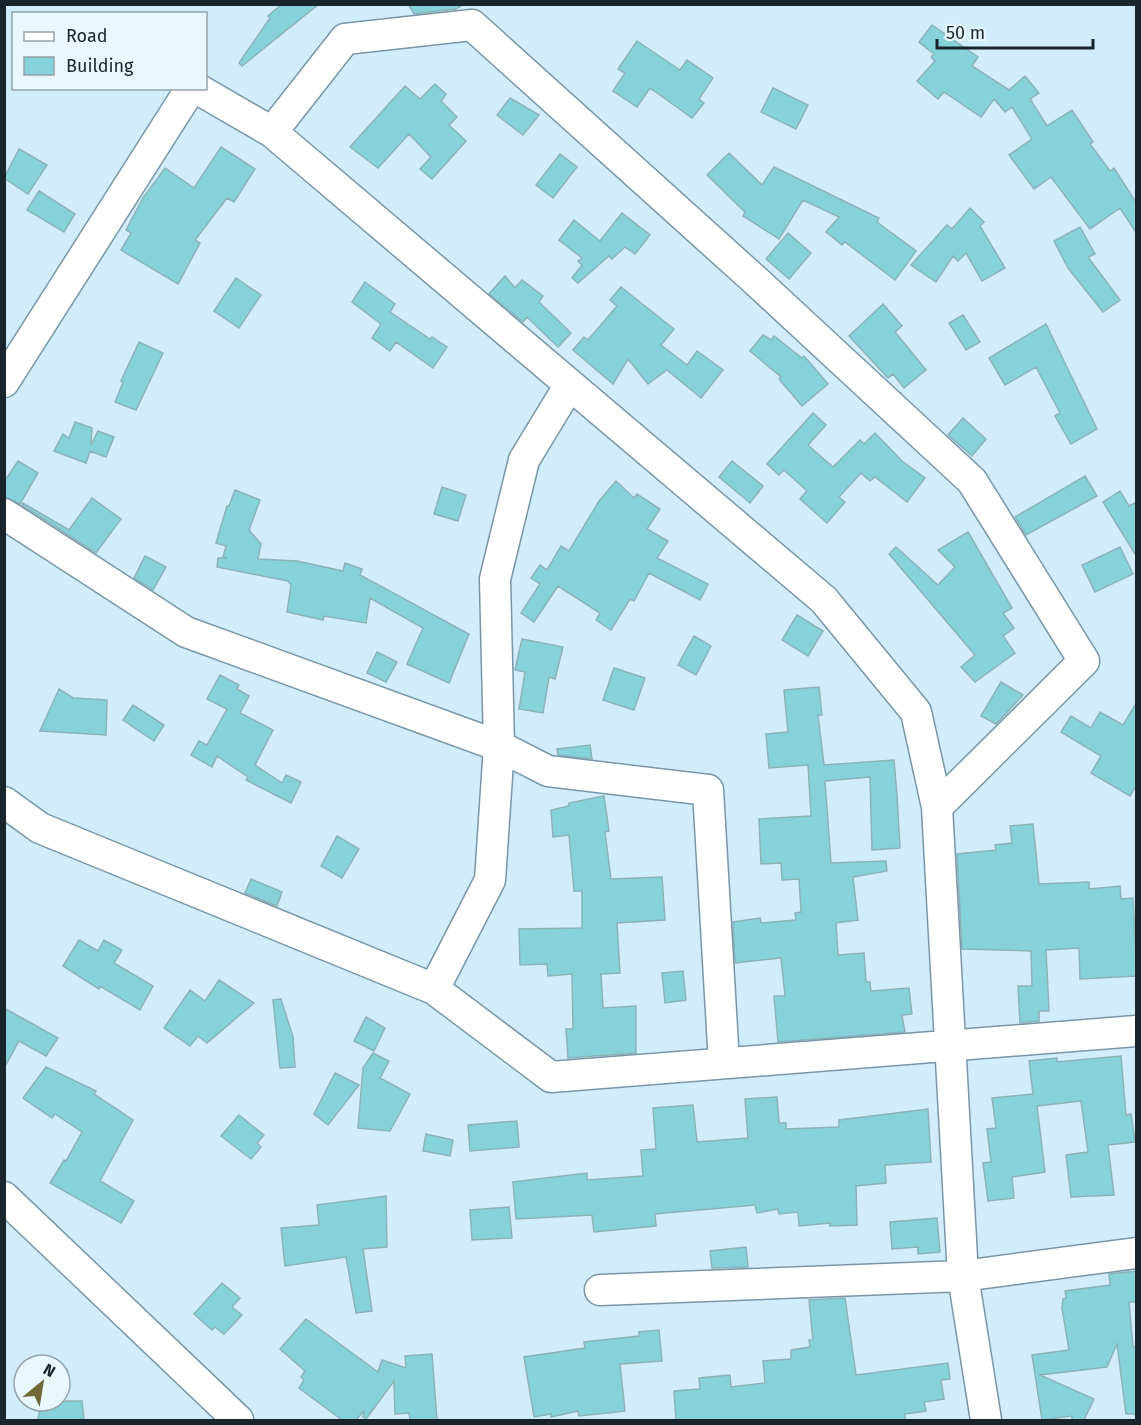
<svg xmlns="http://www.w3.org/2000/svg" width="1141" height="1425" viewBox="0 0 1141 1425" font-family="'Fira Sans',sans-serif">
<rect width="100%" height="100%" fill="#d1ecfb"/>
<path fill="#86d2db" stroke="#8bb3b8" stroke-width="1.5" d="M282,4h37l-77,62 -3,-3 31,-45 -2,-2z
M408,4h56l-8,5 -42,5z
M932,25l46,32 -6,9 37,24 16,-14 14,17 -9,6 17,27 25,-16 21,32 -3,2 20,27 4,-3 23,36v30l-17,-26 -30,21 -39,-52 -17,12 -25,-34 23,-16 -20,-32 -7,5 -11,-13 -13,18 -37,-25 -6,7 -21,-18 18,-20 -4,-4 3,-3 -15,-12z
M637,41l43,29 7,-10 26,18 -14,21 5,4 -12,15 -42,-30 -13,19 -24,-16 12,-18 -7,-4z
M435,84l11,10 -5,7 16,16 -8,8 17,16 -34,38 -12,-10 11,-12 -22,-23 -31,34 -28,-21 55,-61 15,13z
M773,88l35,17 -12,24 -35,-17z
M510,98l29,17 -16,20 -26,-20z
M221,147l34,22 -21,33 -7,-4 -32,42 5,3 -22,41 -57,-34 10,-17 -5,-3 17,-32 22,-30 29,20z
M19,149l28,16 -19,29 -24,-16z
M729,153l33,32 12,-18 105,51 -2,4 39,29 -21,29 -50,-38 -3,3 -16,-13 13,-15 -36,-17 -24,39 -36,-23 2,-4 -38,-37z
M560,154l17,13 -24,31 -17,-13z
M39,191l36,23 -11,18 -37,-22z
M970,208l14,14 -4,4 25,42 -23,13 -16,-28 -8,8 -5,-5 -17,26 -25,-17 36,-40 5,4z
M622,213l28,22 -15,19 -10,-7 -13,12 -3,-3 -31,27 -6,-5 10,-13 -4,-4 4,-3 -23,-18 15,-20 26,21z
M1080,227l15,27 -7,3 32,43 -17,12 -35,-44 -14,-27z
M788,233l23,20 -22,26 -23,-20z
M505,276l10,12 7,-8 21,16 -4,6 32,31 -13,14 -31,-30 -4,5 -34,-28z
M236,278l25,17 -22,33 -25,-17z
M365,282l30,22 -5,8 40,27 2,-2 15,10 -14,21 -37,-26 -6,9 -18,-13 9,-14 -29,-22z
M621,287l53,42 -13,16 26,20 10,-14 26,19 -22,28 -34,-28 -19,14 -20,-25 -15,25 -40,-34 11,-13 4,3 29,-34 -7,-6z
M883,304l19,22 -7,6 31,38 -22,18 -11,-14 -5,4 -39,-42z
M963,315l17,27 -14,8 -17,-27z
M1046,324l51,105 -26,15 -16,-28 5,-3 -24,-46 -31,18 -16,-27z
M763,335l8,5 3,-4 28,22 2,-2 24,28 -26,22 -23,-27 2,-2 -31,-26z
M139,342l24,11 -27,57 -21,-8 8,-20 -2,-1z
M813,413l13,12 -18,20 25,22 27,-27 4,4 11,-11 27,28 23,17 -18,24 -32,-25 -5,4 -9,-8 -22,24 6,5 -18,21 -27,-24 7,-8 -23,-21 -5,5 -12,-11z
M963,418l23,21 -14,17 -24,-21z
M75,422l17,6 -1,17 7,-14 16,6 -8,20 -16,-6 -4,12 -32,-12 9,-17 6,4z
M18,461l20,12 -18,31 -16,-7v-15z
M732,461l31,25 -13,17 -31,-26z
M1085,476l12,20 -71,39 -11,-18z
M616,481l18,17 3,-4 23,15 -13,20 21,12 -11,17 51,26 -8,16 -51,-27 -15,28 -4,-2 -19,31 -15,-10 4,-7 -42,-27 -24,36 -13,-9 19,-29 -9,-6 9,-13 7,5 14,-24 8,5 30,-50z
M442,487l24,8 -8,26 -24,-7z
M235,490l25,10 -11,30 12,14 -3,15 39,2 46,10 2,-8 17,6 -2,6 109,59 -20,49 -42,-19 16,-36 -53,-30 -4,25 -42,-7 -1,4 -36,-8 4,-27 -3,-4 -71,-14 1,-9h9l-4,-1 3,-11 -10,-3 11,-37h2z
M1120,491l9,15 8,-4v55l-34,-55z
M92,498l29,21 -25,34 -74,-48 1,-2 46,27z
M968,532l44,76 -9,5 11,15 -11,8 12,17 -40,29 -14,-15 14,-12 -86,-101 7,-7 42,38 17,-18 -17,-17z
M1120,547l13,27 -38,18 -13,-27z
M145,556l21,11 -13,23 -19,-12z
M797,615l26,16 -15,25 -26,-16z
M694,636l17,10 -15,29 -18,-10z
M522,639l41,8 -8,32 -6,-2 -6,36 -24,-4 6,-37 -10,-2z
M377,652l20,10 -11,20 -19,-9z
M614,668l31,10 -11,32 -31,-10z
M220,675l19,10 -2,4 12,7 -9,17 33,17 -18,35 27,18 4,-8 15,7 -10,21 -45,-23 2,-3 -31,-21 -5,11 -21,-12 8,-14 8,4 20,-36 -20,-10z
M1001,682l22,13 -27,29 -15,-8z
M819,687l3,28h-4l6,50 70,-5 3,35 3,53 -28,2 -2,-73 -45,4 6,82 55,-2 1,10 -34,6 5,43 -22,3 2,32 26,-2 2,29h4l1,9 38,-3 3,26 -10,1 3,17 -127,10 -4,-46h11l-4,-38 -46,5 -2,-41 27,-4 1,5 35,-3 -1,-7 6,-1 -2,-33 -17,1 -1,-17 -20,1 -2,-45 52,-3 -3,-51 -39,3 -3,-34 22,-2 -4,-42z
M59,689l14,9 34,2 -1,35 -66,-4z
M1137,702v82l-7,12 -39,-23 10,-17 -40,-24 10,-16 20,12 9,-16 23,13z
M133,705l31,20 -10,16 -31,-21z
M590,745l2,14 -34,-4 -1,-6z
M604,796l5,35 -4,1 6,47 51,-2 3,43 -48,3 3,50 -19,1 2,34 33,-2v47l-68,5 -2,-29h7l-1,-55 -24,2 -1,-12 -27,1 -1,-36 63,-1v-37h-8l-5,-56 -16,2 -2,-27 18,-4v-3z
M1033,824l6,60 50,-2v7l31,-3 1,13 12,-1 4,78 -57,3 -1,-31 -33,2 3,61h-10v10l-19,2 -2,-37h14l-1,-35 -69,-2 -5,-95 39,-4 -1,-5 17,-2 -2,-17z
M337,836l22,13 -17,29 -21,-12z
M251,879l31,13 -5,14 -32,-13z
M79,940l19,11 6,-11 18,10 -8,13 39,23 -13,24 -40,-24 -1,3 -36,-23z
M683,971l3,29 -21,3 -3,-30z
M219,980l35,23 -47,40 -9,-7 -8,10 -26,-18 26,-38 15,11z
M281,999l12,38 2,30 -15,1 -7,-68z
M4,1008l54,30 -12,18 -27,-15 -15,27z
M366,1017l19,11 -11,23 -20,-10z
M373,1053l16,8 -9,17 30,16 -20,37 -32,-3 5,-60z
M1121,1056l5,59 5,-1 4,28 -27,3 6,50 -43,2 -5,-42 22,-3 -7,-51 -44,5 8,66 -33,5 2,21 -26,3 -5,-38 8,-1 -4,-33 9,-1 -4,-30 41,-4 -4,-33 28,-3v4z
M46,1067l50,24 -2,3 39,26 -33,61 34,20 -13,22 -71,-40 14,-23 2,1 16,-29 -27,-18 -3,4 -29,-20z
M335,1073l24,12 -31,40 -14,-11z
M777,1097l2,26h7v6l53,-2v-7l89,-11 3,53 -46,3 1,18 -30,3 1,39 -27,1v-3l-31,3 -1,-14 -19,2 -1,-5 -21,4 -2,-8 -100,9 1,12 -62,6 -2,-17 -76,4 -3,-37 74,-9v7l56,-4 -2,-26 15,-1 -3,-41 40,-3 4,37 51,-4 -3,-39z
M239,1115l25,20 -7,8 4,4 -10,12 -30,-23z
M517,1121l2,26 -49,4 -2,-26z
M426,1134l27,6 -3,16 -27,-5z
M386,1196l1,51 -24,2 9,62 -16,2 -10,-56 -61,9 -4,-38 38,-3 -2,-20z
M509,1207l3,31 -40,2 -2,-30z
M937,1218l3,34 -22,2v-7l-26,2 -2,-27z
M746,1247l2,20 -36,1 -2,-17z
M1137,1271v31h-8l4,45 4,-1v68h-11l-9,-70 -10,23 -67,8 54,24 -10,21h-12v-4l-30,4 -10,-65 37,-5 -7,-42 1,-9 3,-1 -1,-7 45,-6 -1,-11z
M222,1283l18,15 -8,9 10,8 -18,19 -9,-7 -3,3 -18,-16z
M845,1298l11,77 92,-12 2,16 -9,1 3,19 -20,3 2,9 -21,3v6h-229l-2,-29 26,-2 -1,-11 31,-3 1,12 34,-4 -2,-22 28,-2v-9l19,-3 -1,-7h4l-4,-40z
M306,1319l72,53 4,-12 24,8 -1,-12 27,-2 5,66h-27l-1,-7 -14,1 -1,-33 -28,38 -3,-2 1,-6 -8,9h-14l-43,-32 5,-8 -3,-3 4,-6 -25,-22z
M659,1330l3,31 -42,3 5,47 -46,5 -1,-5 -27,6v-3l-17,3 -10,-60 61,-9 -1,-6 55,-6v-4z
M41,1401h41l2,19h-46z"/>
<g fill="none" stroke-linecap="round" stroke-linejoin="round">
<g stroke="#7797a8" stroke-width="33">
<path id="minor" d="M196,88l76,44 552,468 92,112 21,95 26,469 23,144
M272,132l73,-93 127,-14 284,256 216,200 112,180 -147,146
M4,382l187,-294
M4,514l182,118 313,114 49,25 160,19 16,273
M4,802l36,26 394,161 117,88 585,-46
M434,989l56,-109 9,-134 -4,-167 29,-119 45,-74
M4,1197l234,223
M600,1290l363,-14 173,-23"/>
</g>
<use href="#minor" stroke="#fff" stroke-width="30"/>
</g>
<rect width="1141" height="1425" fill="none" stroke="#18252c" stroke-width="12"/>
<rect x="12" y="12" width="195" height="78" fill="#e9f7ff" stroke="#95a3ab" stroke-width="1.5"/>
<rect x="24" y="32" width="30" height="9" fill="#ffffff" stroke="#95a3ab" stroke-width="1.5"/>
<text x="66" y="42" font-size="18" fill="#18252c">Road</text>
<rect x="24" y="57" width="30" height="18" fill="#86d2db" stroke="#95a3ab" stroke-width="1.5"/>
<text x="66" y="72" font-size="18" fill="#18252c">Building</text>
<g transform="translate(42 1383) rotate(30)"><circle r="28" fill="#e9f7ff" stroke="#95a3ab" stroke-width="1.5"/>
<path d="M0-4.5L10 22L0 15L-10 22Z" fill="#726835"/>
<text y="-9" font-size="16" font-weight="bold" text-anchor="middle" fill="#18252c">N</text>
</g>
<path d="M937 39v9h156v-9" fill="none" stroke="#18252c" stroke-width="3"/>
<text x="946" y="39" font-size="18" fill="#18252c" stroke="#e9f7ff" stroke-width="4.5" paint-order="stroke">50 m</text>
</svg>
